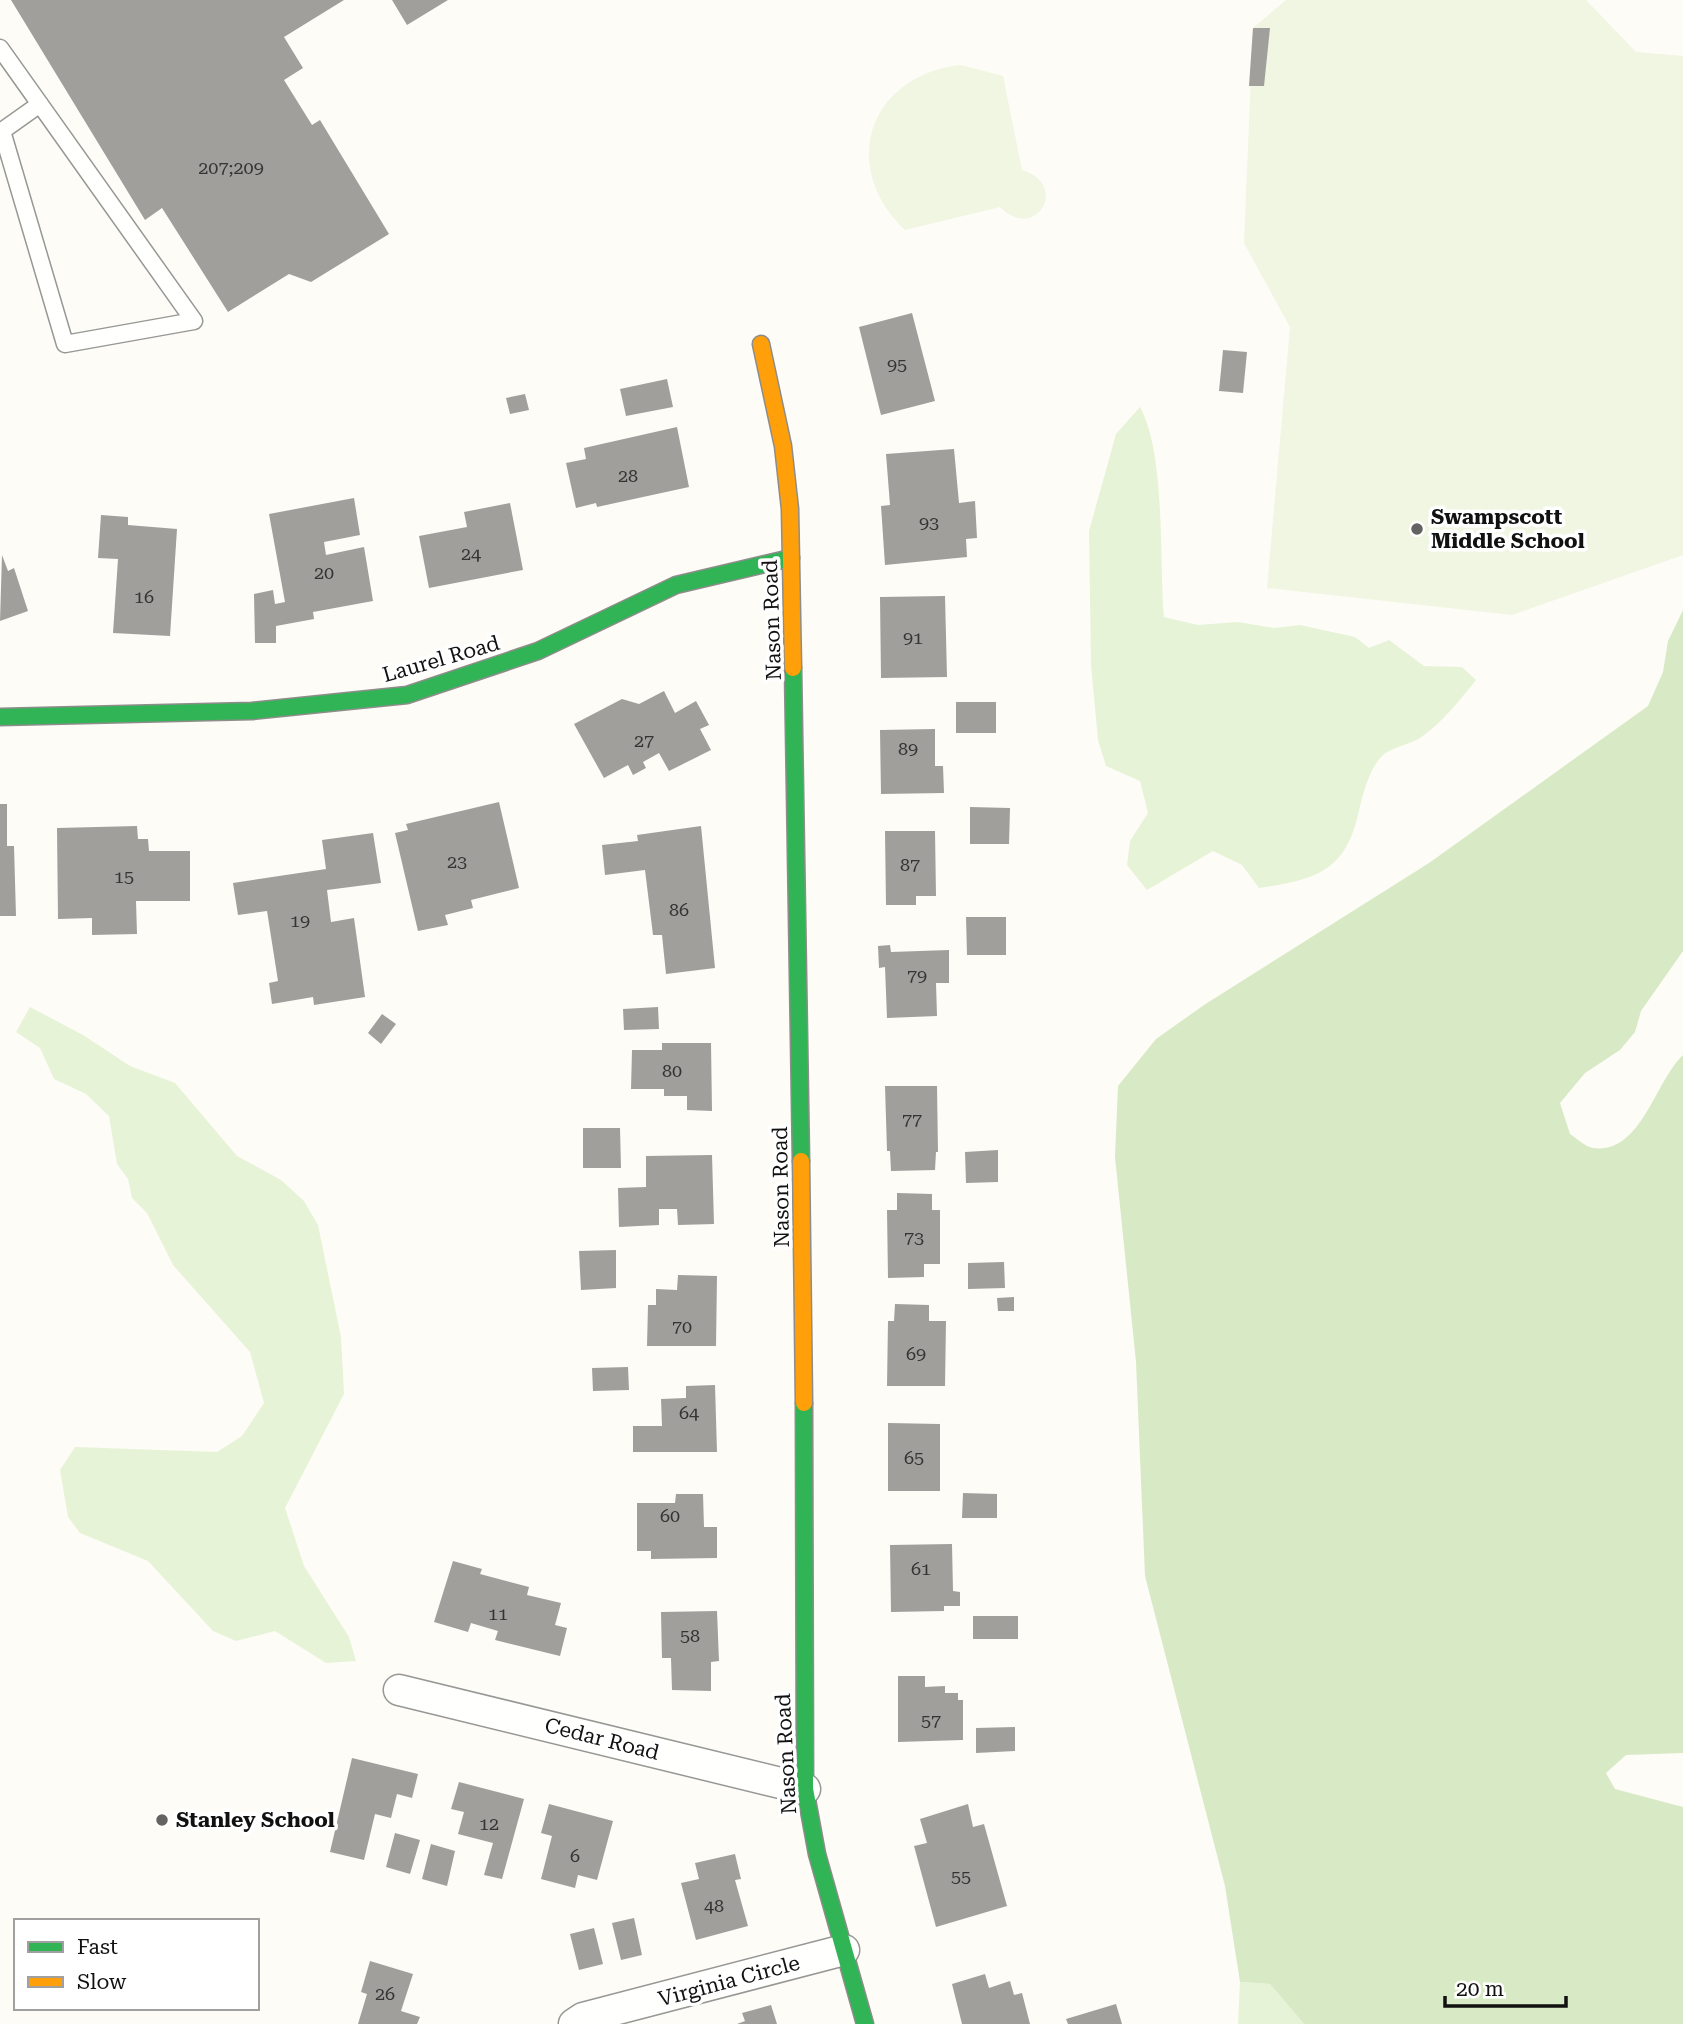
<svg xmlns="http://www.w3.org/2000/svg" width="1683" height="2024" viewBox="0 0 1683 2024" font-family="'Roboto Serif',serif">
<rect width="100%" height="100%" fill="#fdfcf7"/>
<path fill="#e7f3d7" d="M1140,407c26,48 19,153 24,210l34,8 40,-3 36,6 26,-3 55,12 14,11 20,-8 35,26 38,1 14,13c-16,20 -35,44 -56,58 -11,7 -30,9 -39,19 -11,12 -17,33 -21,49 -13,65 -41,73 -101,82l-17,-23 -29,-14 -66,39 -20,-25 3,-24 18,-28 -8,-32 -34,-15 -8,-26 -7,-75 -2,-134 27,-97z
M30,1007l53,28 47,31 45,17 62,73 44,24 23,21 14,24 23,112 3,57 -59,114 19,58 45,71 7,24 -30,2 -51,-32 -39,10 -23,-10 -65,-70 -68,-28 -12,-16 -8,-47 15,-23 142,5 25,-16 22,-33 -14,-51 -77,-87 -26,-52 -15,-15 -4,-19 -11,-15 -8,-48 -23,-22 -32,-15 -14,-31 -24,-16z
M1240,1982l30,2 34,40h-66z"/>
<path fill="#d8eac5" d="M1683,610v341l-42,60 -6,21 -15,18 -35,23 -25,30 10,31c6,4 16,13 23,14 48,7 62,-67 90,-93v698l-57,2 -20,18 9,16 68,18v217h-379l-34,-40 -30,-2 -15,-96 -80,-310 -9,-214 -21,-205 3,-71 38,-47 48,-34 225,-142 219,-157 15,-34 5,-31z"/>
<path fill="#f0f6e1" d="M1286,0h300l50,52 47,4v499l-171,60 -245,-27 23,-261 -46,-84 9,-215z
M961,65l42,11 19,94c49,15 13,73 -22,37l-95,23c-67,-64 -36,-155 56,-165z"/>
<path fill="#a19f9c" d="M11,0h333l-60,37 19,31 -19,12 28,45 8,-5 69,114 -78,48 -22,-8 -61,38 -66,-104 -17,12z
M392,0h56l-41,25z
M1253,28h17l-6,58h-15z
M912,313l23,88 -54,14 -22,-88z
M1223,350l24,2 -4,41 -24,-2z
M667,379l6,28 -47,9 -6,-27z
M525,394l4,16 -19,4 -4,-16z
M677,427l12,60 -92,20 -1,-4 -20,5 -10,-45 20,-4 -2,-11z
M954,449l5,54 16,-2 2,37 -11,1 1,18 -82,8 -4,-59 9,-1 -4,-51z
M354,498l6,37 -36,7 2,13 38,-8 9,54 -60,11 1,7 -38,7v17h-21l-1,-49 19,-4 2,14 10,-2 -16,-88z
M510,503l13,67 -94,18 -10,-52 48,-9 -3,-15z
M101,515l27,2v8l49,4 -7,107 -57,-3 5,-74 -20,-1z
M2,555l6,16 6,-3 14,43 -28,10z
M945,596l2,81 -66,1 -1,-81z
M664,691l11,22 21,-12 13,24 -9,4 11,21 -42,21 -10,-18 -16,9 3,6 -13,7 -5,-10 -24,13 -30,-54 48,-25 17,5z
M956,702h40v31h-40z
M935,729v37h8l1,27 -63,1 -1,-64z
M499,802l20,86 -48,12 2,8 -28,7 3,10 -30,6 -23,-98 13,-3 -2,-6z
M0,804h7v42h7l2,70h-16z
M970,807l40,1 -1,36h-39z
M137,826l1,13h10l1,12h41v50h-54l1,33 -45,1v-17l-34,1 -1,-91z
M701,826l14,142 -49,6 -4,-39h-9l-8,-65 -40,5 -3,-30 36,-4 -1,-6z
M885,831h50l1,65h-20v9h-30z
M373,833l8,50 -54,7 4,32 23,-4 11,79 -51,8 -1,-8 -41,7 -3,-21 9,-2 -11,-70 -29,4 -5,-32 93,-14 -4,-29z
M966,917h40v38h-39z
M890,945l1,7 58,-2v33h-13l1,33 -50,2 -2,-51 -6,1 -1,-22z
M658,1007l1,22 -35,1 -1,-21z
M382,1014l14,10 -15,20 -13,-11z
M662,1043h49l1,68 -25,-1v-14h-23v-7h-33l1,-39h30z
M885,1086h52l1,66h-2l-1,18 -44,1 -1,-20h-3z
M583,1128h37l1,40h-38z
M998,1150v32l-32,1 -1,-31z
M712,1155l2,69 -36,1 -1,-16h-18v16l-40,2 -1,-39 28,-1v-31z
M897,1193l35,1v16h8v54h-16v13l-36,1 -1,-68h10z
M616,1250v38l-35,2 -2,-39z
M1004,1262l1,26 -37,1v-26z
M678,1275l39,1 -1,70h-69l1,-41h8v-16l21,1z
M1014,1297v14h-16l-1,-13z
M895,1304l34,1v16h17l-1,65h-58l1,-65h6z
M628,1367l1,23 -36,1 -1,-23z
M715,1385l2,67h-84v-26h29l-1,-27 25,-1v-12z
M888,1423l52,1v67h-52z
M963,1493l34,1v24h-35z
M676,1494h27l1,33h13v31l-66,1v-8h-14v-48h38z
M952,1544l1,47 7,1v14h-16v5l-53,1 -1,-67z
M453,1561l29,8 -2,5 49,13 -2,8 34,8 -6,22 12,3 -7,28 -65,-16 3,-9 -27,-8 -3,9 -34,-10z
M717,1611l2,50 -8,1v29l-39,-1 -1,-32h-9l-1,-46z
M973,1616h45v23h-45z
M898,1676h27v11l20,-1v7h13v7h5v40l-65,2z
M1015,1727v24l-39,2v-25z
M352,1758l66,16 -6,24 -15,-4 -6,24 -16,-4 -11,46 -34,-8z
M459,1782l65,17 -22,80 -18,-4 9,-32 -35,-9 6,-22 -13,-3z
M549,1804l64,17 -16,59 -19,-5 -3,13 -34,-9 11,-43 -11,-3z
M968,1804l5,23 11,-3 23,82 -71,21 -22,-81 13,-3 -7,-24z
M395,1833l25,7 -10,34 -24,-7z
M431,1844l24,7 -8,35 -25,-7z
M735,1854l6,25 -6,1 13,46 -52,14 -15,-57 18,-4 -4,-16z
M634,1918l8,37 -21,5 -9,-37z
M594,1928l9,36 -24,6 -9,-36z
M370,1961l43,13 -12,37 19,6 -3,7h-59l9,-30 -6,-2z
M985,1974l4,14 21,-7 4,14 8,-2 8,31h-68l-10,-40z
M1116,2004l6,20h-54l-2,-5z
M771,2005l6,19h-40l8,-3 -3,-8z"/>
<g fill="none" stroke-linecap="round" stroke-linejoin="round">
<g stroke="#979795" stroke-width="19">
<path id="lane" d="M0,48l194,273 -129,23 -63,-213 38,-27"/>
</g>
<g stroke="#979795" stroke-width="33">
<path id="street" d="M399,1690l406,99
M574,2024l9,-6 261,-68"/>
</g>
<g stroke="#8e8d8b" stroke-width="19">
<path id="fast" d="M793,668l8,493
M0,717l252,-6 155,-16 131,-44 138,-66 115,-27
M804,1403l1,386 12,65 48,170"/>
</g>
<g stroke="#8e8d8b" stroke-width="19">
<path id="slow" d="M761,344l22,102 7,63 3,159
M801,1161l3,242"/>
</g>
<use href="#lane" stroke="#fffffe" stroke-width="16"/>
<use href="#street" stroke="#fffffe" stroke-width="30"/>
<use href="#fast" stroke="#30b455" stroke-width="16"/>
<use href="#slow" stroke="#ff9f0a" stroke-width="16"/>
</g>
<g fill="#646362" stroke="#fff" stroke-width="2.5">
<circle cx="1417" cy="529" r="7"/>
<circle cx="162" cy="1820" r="7"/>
</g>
<g text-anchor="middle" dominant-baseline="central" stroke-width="7" stroke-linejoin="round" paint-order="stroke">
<g font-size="18" fill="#353434">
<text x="231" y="167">207;209</text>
<text x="897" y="364">95</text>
<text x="628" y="475">28</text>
<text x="929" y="522">93</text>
<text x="471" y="553">24</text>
<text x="324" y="572">20</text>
<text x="144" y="596">16</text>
<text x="913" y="637">91</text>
<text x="644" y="740">27</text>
<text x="908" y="748">89</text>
<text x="457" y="861">23</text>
<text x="910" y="864">87</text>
<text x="124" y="876">15</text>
<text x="679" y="909">86</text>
<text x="300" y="920">19</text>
<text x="917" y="975">79</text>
<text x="672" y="1070">80</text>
<text x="912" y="1119">77</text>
<text x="914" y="1237">73</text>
<text x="682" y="1326">70</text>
<text x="916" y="1353">69</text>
<text x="689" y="1412">64</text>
<text x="914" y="1457">65</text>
<text x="670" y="1515">60</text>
<text x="921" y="1568">61</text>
<text x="498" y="1613">11</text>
<text x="690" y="1635">58</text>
<text x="931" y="1720">57</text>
<text x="489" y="1823">12</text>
<text x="575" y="1855">6</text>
<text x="961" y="1876">55</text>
<text x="714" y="1905">48</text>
<text x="385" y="1993">26</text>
</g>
<g font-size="21" font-weight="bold" fill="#111" stroke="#fff" text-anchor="start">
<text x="1431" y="517">Swampscott<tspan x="1431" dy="24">Middle School</tspan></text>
<text x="176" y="1820">Stanley School</text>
</g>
<g font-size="21" fill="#111" stroke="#fff">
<text transform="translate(772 620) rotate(-92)">Nason Road</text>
<text transform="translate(441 659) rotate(-16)">Laurel Road</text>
<text transform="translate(781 1187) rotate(-91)">Nason Road</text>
<text transform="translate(602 1739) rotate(14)">Cedar Road</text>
<text transform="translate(786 1754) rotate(-93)">Nason Road</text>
<text transform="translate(729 1981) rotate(-15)">Virginia Circle</text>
</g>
</g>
<rect x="14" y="1919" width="245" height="91" fill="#ffffff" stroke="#a0a0a0" stroke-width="2"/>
<rect x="28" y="1942" width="35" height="10" fill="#30b455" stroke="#a0a0a0" stroke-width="2"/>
<text x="77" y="1954" font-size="21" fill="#111111">Fast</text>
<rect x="28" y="1977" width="35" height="10" fill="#ff9f0a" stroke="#a0a0a0" stroke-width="2"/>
<text x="77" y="1989" font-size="21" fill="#111111">Slow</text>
<path d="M1445 1996v10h121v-10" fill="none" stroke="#111111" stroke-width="3.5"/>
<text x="1456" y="1996" font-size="21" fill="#111111" stroke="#ffffff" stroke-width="5" paint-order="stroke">20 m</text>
</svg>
